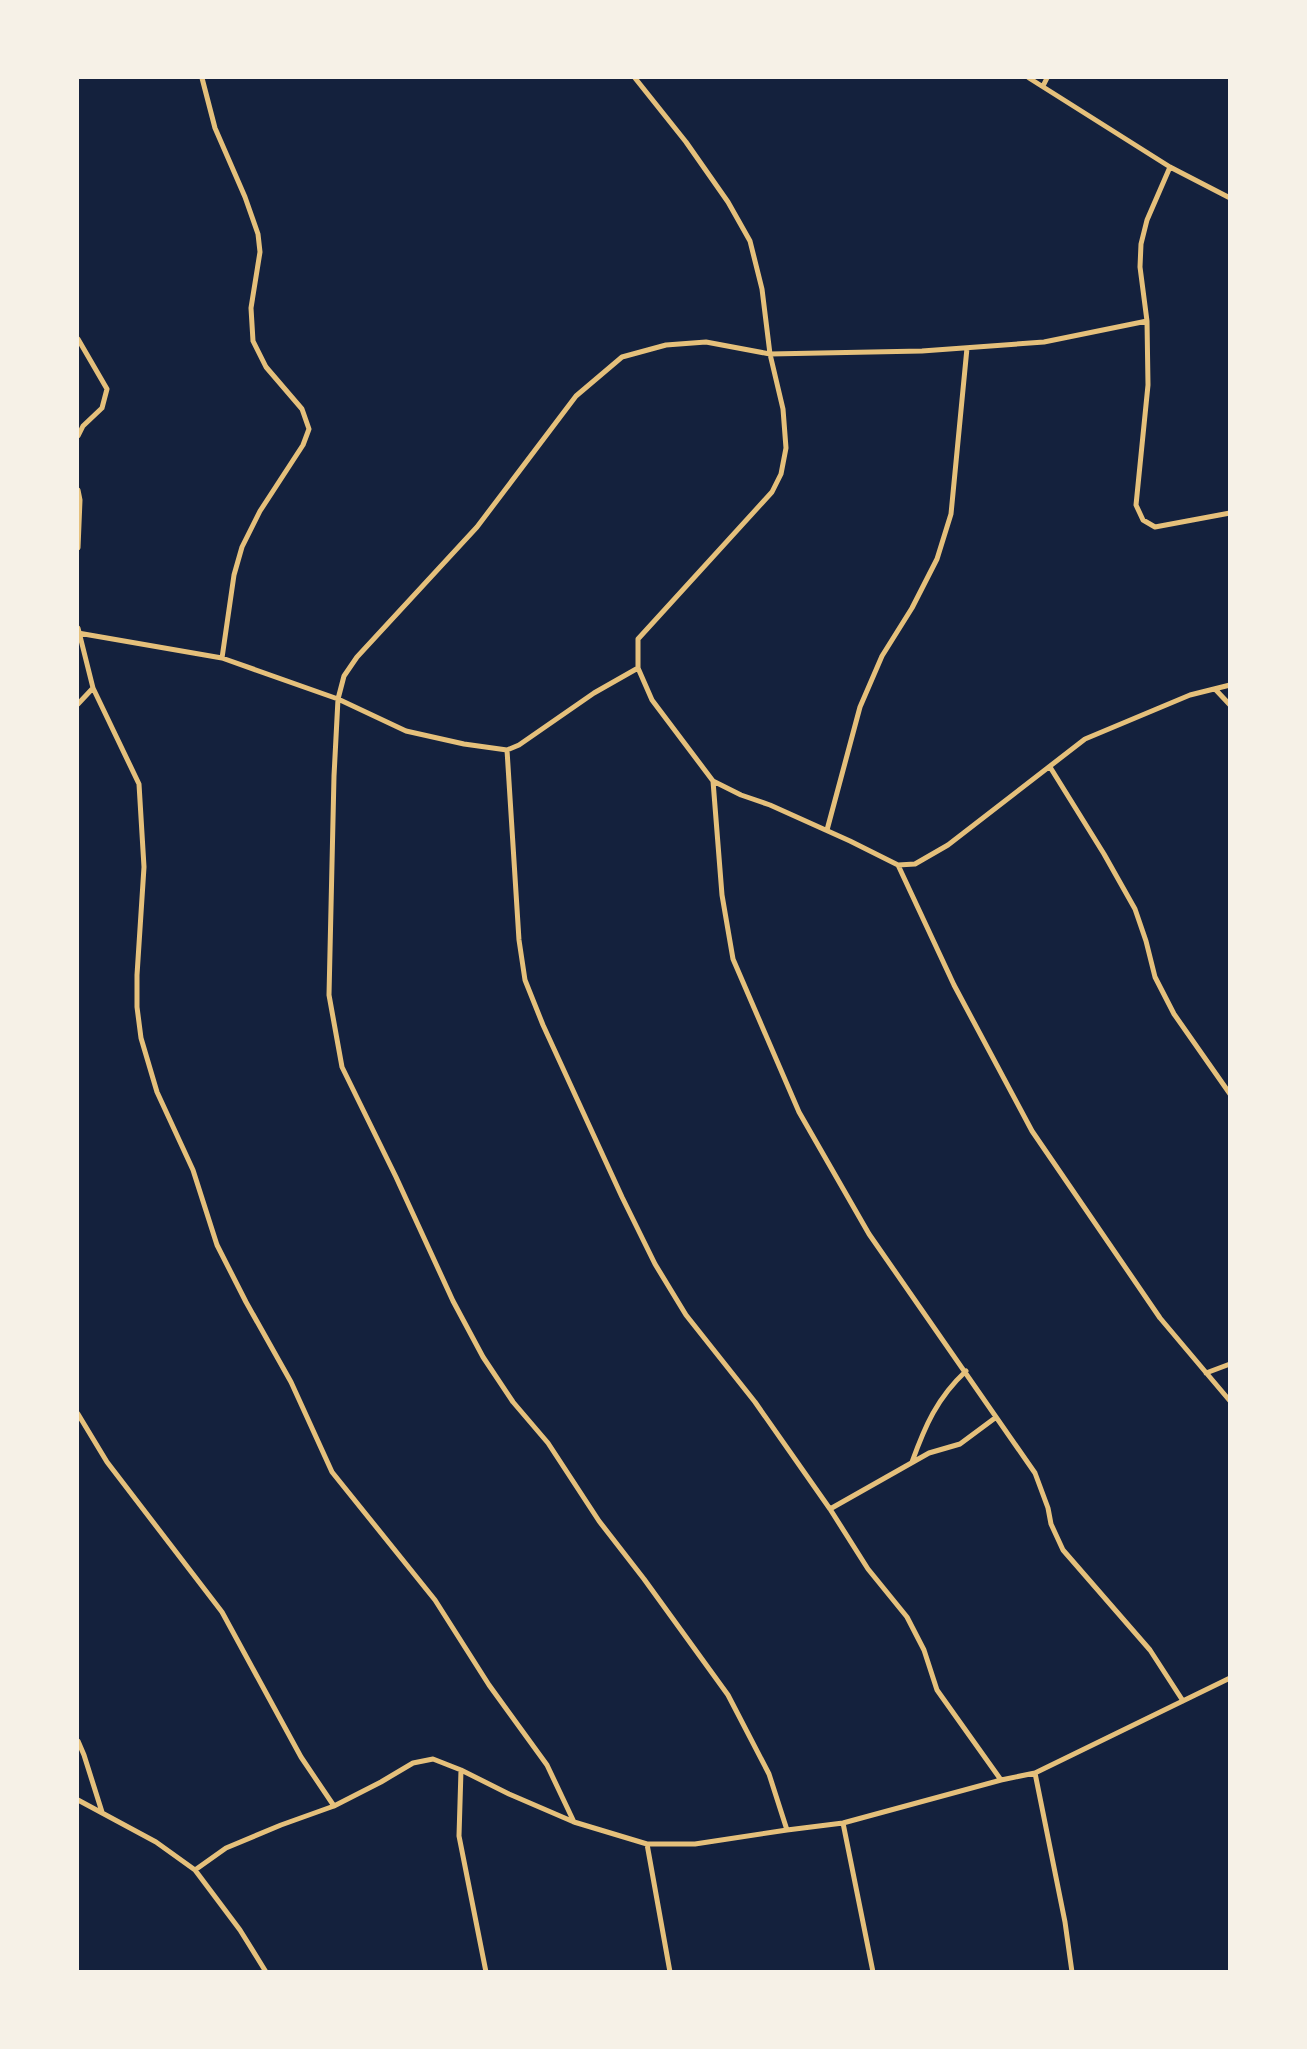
<svg xmlns="http://www.w3.org/2000/svg" width="1307" height="2049" viewBox="0 0 1307 2049" font-family="Inter,sans-serif">
<rect width="100%" height="100%" fill="#14213d"/>
<g fill="none" stroke-linecap="round" stroke-linejoin="round">
<path stroke="#e5c07b" stroke-width="5" d="M202,78l13,50 30,69 13,37 2,18 -9,56 2,33 13,26 36,42 7,20 -6,16 -43,66 -18,36 -8,28 -12,83
M635,78l51,64 42,60 22,39 12,48 8,65 13,55 3,39 -5,26 -9,18 -134,147v29l14,32 61,81 28,14 29,10 80,36 48,24 17,-1 33,-19 137,-106 105,-44 40,-10
M1029,78l141,89 60,31
M1043,86l4,-8
M1170,167l-23,53 -6,24 -1,23 7,54 1,64 -12,120 7,15 12,7 75,-14
M78,339l29,50 -5,19 -19,18 -5,10
M78,490l2,10 -2,48
M78,628l15,60 46,96 5,83 -7,108v32l4,31 16,54 36,78 24,75 29,57 45,80 41,90 103,128 54,85 58,80 27,57
M78,633l144,25 116,41 68,32 58,13 43,6 12,-5 75,-52 44,-25
M1215,689l15,16
M78,704l15,-16
M507,750l12,190 6,40 18,45 79,172 33,67 31,51 69,87 75,107 38,60 39,48 17,33 13,40 64,90
M1050,767l54,87 31,55 11,32 9,36 19,37 56,80
M713,781l9,114 11,64 66,153 70,122 166,239 13,35 3,16 12,26 87,100 33,51
M827,830l33,-123 22,-51 30,-48 25,-49 14,-45 16,-166
M898,865l56,120 78,146 128,187 70,83
M1206,1373l24,-9
M78,1414l29,48 115,150 79,145 33,49
M912,1462c13,-36 25,-64 54,-91
M830,1509l99,-56 31,-9 35,-26
M78,1741l6,14 18,57
M461,1770l-2,66 27,136
M1035,1773l30,149 7,50
M78,1800l78,42 39,28 45,60 26,42
M843,1823l30,149
M787,1830l-18,-56 -41,-79 -84,-116 -45,-58 -51,-78 -35,-41 -30,-45 -30,-56 -57,-124 -54,-110 -13,-72 5,-219 4,-77 6,-23 13,-19 120,-130 99,-131 46,-39 44,-12 40,-3 64,12 152,-3 122,-9 103,-21
M647,1844l23,128
M195,1870l31,-22 55,-23 53,-19 47,-24 32,-19 20,-4 28,11 48,24 65,28 73,22h48l92,-14 56,-7 158,-43 34,-7 195,-95"/>
</g>
<rect width="1307" height="2049" fill="none" stroke="#f6f1e7" stroke-width="158"/>
</svg>
